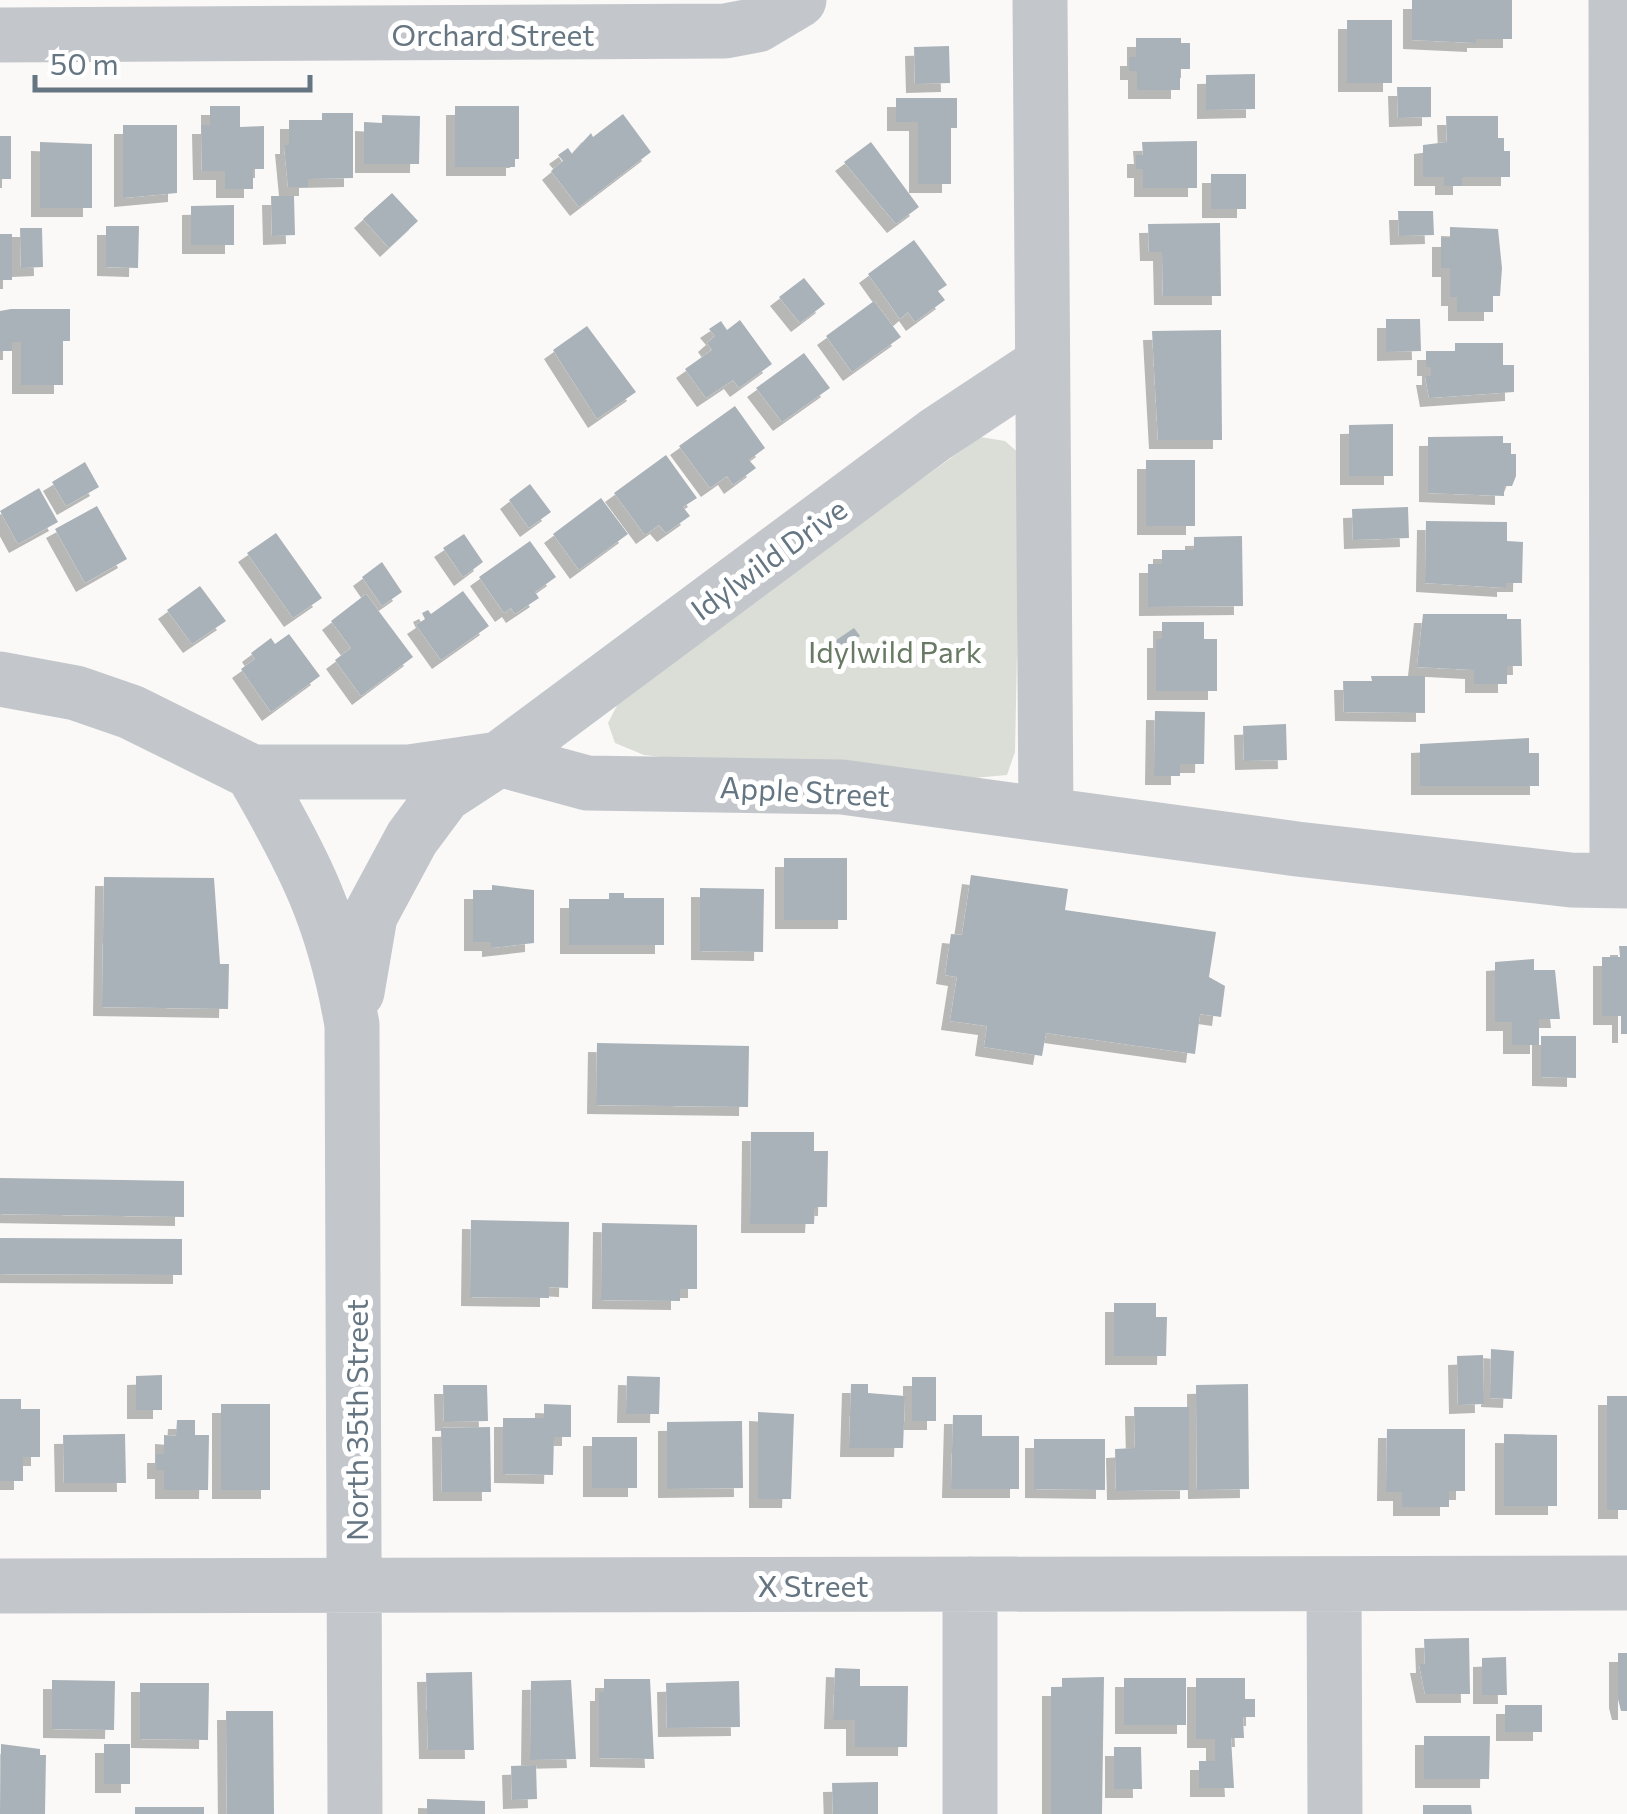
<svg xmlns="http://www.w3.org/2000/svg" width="1627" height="1814" viewBox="0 0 1627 1814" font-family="Commissioner,sans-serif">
<defs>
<filter id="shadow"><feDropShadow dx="-9" dy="9" stdDeviation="0" flood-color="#0004"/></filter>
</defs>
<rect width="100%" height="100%" fill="#faf9f7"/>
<path fill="#daded6" d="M980,437l25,4 16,14 -6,297 -8,23 -34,3 -294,-19 -35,-4 -29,-12 -7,-20 14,-27z"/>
<path fill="#a9b2b8" filter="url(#shadow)" d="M1412,0h100v39h-36v4l-64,-3z
M1347,20h45v63h-45z
M1136,38h45v5h9v26h-10v21h-43v-19h-8v-14h7z
M949,46l1,37 -35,1 -1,-37z
M1255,74v35l-49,1v-35z
M1397,87h34v30l-33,1z
M896,98h61v30h-6v56h-33v-62h-22z
M210,106h30v21l24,-1v43h-11v20h-28v-18h-23l-1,-46h9z
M455,106h64v53h-4v8h-60z
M322,113h31v65l-45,1v8h-20l-4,-42h5v-25h33z
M623,114l28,38 -72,55 -28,-36 12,-10 -5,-6 10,-7 4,6 19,-21 2,4z
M382,115l38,1 -1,48h-55v-42l18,1z
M1446,116h52v22h6v13h6v26h-48v9h-18v-9h-21v-32l24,-3z
M123,125h54v68l-54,5z
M0,136h11v43h-11z
M1197,141v47h-54v-19h-7v-14h7l-1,-13z
M40,142l52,2v64h-52z
M871,142l48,65 -23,17 -52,-62z
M1211,174h35v35h-35z
M392,193l26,28 -29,27 -26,-29z
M271,196h23l1,39 -23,1z
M234,205v40h-43v-39z
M1398,211h35l1,24 -35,1z
M1220,223l1,73h-58l-1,-44h-13l-1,-28z
M106,226h33l-1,42 -32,-1z
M1450,227l48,2 4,39 -2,28h-7v16h-36v-15h-7v-29h-9v-30h9z
M20,228h22l1,39 -22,1z
M0,234h12v46h-12z
M914,240l33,45 -9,6 7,9 -30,22 -7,-10 -8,7 -32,-45z
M804,278l21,26 -25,19 -21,-26z
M874,301l27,36 -49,35 -26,-36z
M11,309h59v32h-7v44h-42v-43h-9v9h-12v-40z
M1386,319h34l1,32 -35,1z
M740,320l32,44 -33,24 -6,-8 -27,18 -21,-29 27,-19 -5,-7 8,-7 -6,-7 12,-8 6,9z
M587,326l49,66 -39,27 -44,-69z
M1221,330l1,110h-64l-6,-109z
M1455,343h48v22h11v27l-85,6 -4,-22h6v-9h-5v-16h29z
M804,353l26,35 -48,34 -26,-34z
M735,406l30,42 -16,12 7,8 -23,17 -6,-9 -17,12 -31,-42z
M1393,424v52h-44v-51z
M1503,436v7h8v11h5v22l-4,10h-8v10l-76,-3v-56z
M666,455l31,43 -14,9 7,9 -24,17 -7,-8 -14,10 -31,-42z
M1146,460h49v66h-49z
M85,462l14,25 -33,19 -14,-24z
M530,484l21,28 -22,16 -20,-28z
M39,488l19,34 -40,22 -18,-33z
M601,498l27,36 -49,36 -26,-36z
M97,506l30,53 -42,24 -30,-54z
M1408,507l1,31 -56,2 -1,-31z
M1426,521l81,1v19l16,1 -1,41h-16v5l-81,-5z
M276,533l46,65 -29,20 -46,-65z
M464,534l19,28 -20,15 -20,-29z
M1242,536l1,70 -95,1v-43h14v-14h32v-13z
M530,541l26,36 -21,15 4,6 -24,16 -4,-6 -7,5 -25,-36z
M382,562l20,30 -20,14 -20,-29z
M200,586l26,35 -34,23 -25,-34z
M463,591l26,35 -48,34 -25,-35 9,-6 -3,-6 6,-3 3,4z
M366,594l47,63 -52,39 -26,-36 16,-12 -20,-27z
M1423,614h84v5h14l1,47h-15v18h-33v-14l-57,-3z
M1162,622h42v17h13v52h-61v-52h6z
M854,628l6,8 -29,17 1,-10z
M289,634l31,42 -49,36 -30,-43 14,-10 -4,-6 20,-15 4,6z
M1371,676h54v37l-81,-1 -1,-31h29z
M1155,711l50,1 -1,52h-24v12h-26z
M1286,724l1,36 -43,1 -1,-35z
M1529,738v15h10v33h-119v-42z
M784,858h63v62h-63z
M971,875l97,14 -3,21 151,22 -7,45 16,9 -4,31 -21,-3 -5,40 -149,-21 -4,23 -58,-9 3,-21 -37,-5 7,-44 -12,-2 6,-41 11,1z
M104,877l110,1 6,86h9l-1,45 -126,-2z
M492,885l42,5v53l-43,5v-6h-18v-52h19z
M700,888l64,1 -1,63 -63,-1z
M609,893h15v5h40v47h-95v-46h40z
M1619,946h8v88h-6v-18h-19v-59h18z
M1534,959v11h21l5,49h-21v26h-27v-23h-17v-60z
M1541,1036h35v42l-35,-1z
M597,1043l152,3 -1,61 -152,-2z
M751,1132h63v19h14l-1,56h-12l-1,17h-64z
M0,1178l184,3v36l-184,-3z
M471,1220l98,2 -1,66 -19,-1v11l-79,-1z
M602,1223l95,2v64h-17v12l-79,-1z
M0,1238l182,1v36l-182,-1z
M1114,1303h42v14h11l-1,39h-52z
M1491,1349l23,2 -2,48 -22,-1z
M1483,1355l1,49 -26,1 -1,-49z
M162,1375v35h-26v-34z
M627,1376l33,1 -1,37h-33z
M912,1377h24v44h-24z
M851,1384h17v9l37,3 -2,52h-54z
M1248,1384l1,105 -52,1 -1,-105z
M443,1385h44l1,36 -44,1z
M1607,1396h20v114h-20z
M0,1399h21v10h19v48h-17v24h-23z
M221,1404h49v86h-49z
M544,1404l27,1v32h-17l-1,38 -50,-1v-56h41z
M1134,1407h55v83l-73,1 -1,-42 20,-1z
M758,1412l36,2 -3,85h-33z
M953,1415h29v21h37v53h-68z
M177,1420h18v15h14l-1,55h-44v-20h-8v-16h8v-19l12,1z
M742,1421l1,67 -76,1v-67z
M490,1427l1,65h-49l-1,-64z
M1387,1429h78v62h-16v16h-47v-15h-16z
M125,1434l1,49h-62l-1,-48z
M1504,1434l53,1v71h-53z
M592,1437h45v51h-45z
M1034,1439h71v51l-71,-1z
M1469,1638l1,56h-45l-6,-30h6l-1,-25z
M1618,1653h9v58h-6l-3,-12z
M1506,1657l1,38h-25v-37z
M835,1668l25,1v17h48l-1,61h-52v-27h-22z
M472,1672l2,78h-46l-2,-77z
M1104,1677l-2,137h-51v-127h11v-9z
M1124,1678h62v47h-62z
M1196,1678h49v21h10v18h-12l1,21h-13l3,50h-35v-27h16v-22h-19z
M604,1679h46l4,80 -55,-1v-66h5z
M52,1680l63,1 -1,49 -62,-1z
M571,1680l5,79 -46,1 1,-79z
M739,1681l1,46 -73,1 -1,-45z
M140,1683h69l-1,57 -68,-1z
M1505,1705h37v27h-37z
M226,1711h47l1,103h-47z
M1424,1736h66l-1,43h-65z
M1,1744l39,5v6h6l-1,59h-45z
M104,1744h26v40h-26z
M1114,1747h27l1,42h-28z
M536,1765l1,34 -25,1 -1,-34z
M878,1782v32h-45l-1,-31z
M427,1799l58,2v13h-58z
M1423,1805h48l1,9h-49z
M135,1807h69v7h-69z"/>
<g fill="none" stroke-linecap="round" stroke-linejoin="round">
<path stroke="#c3c7cb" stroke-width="55" d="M1040,0l6,815
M1616,0l1,881
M0,35l725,-4 32,-6 42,-25
M0,679l76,14 55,19 121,60h157l90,-13 88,24 255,4 455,62 274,31 56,1
M252,772c53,91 82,148 100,253l3,789
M357,992l13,-76 42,-78 32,-43 55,-36 436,-324 107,-71
M1334,1584l1,230
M0,1586l1627,-3
M970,1814v-230"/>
</g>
<g text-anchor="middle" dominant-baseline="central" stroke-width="10" stroke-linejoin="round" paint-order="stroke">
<g font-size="30" fill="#657682" stroke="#fff">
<text x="493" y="33">Orchard Street</text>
<text transform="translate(768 558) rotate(-36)">Idylwild Drive</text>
<text transform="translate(805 790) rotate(3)">Apple Street</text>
<text transform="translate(355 1420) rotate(-90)">North 35th Street</text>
<text x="813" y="1584">X Street</text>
</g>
<g font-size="30" fill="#687a63" stroke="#fff">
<text x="895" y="650">Idylwild Park</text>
</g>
</g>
<path d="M35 75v15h275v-15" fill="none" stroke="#657682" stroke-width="5"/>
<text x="50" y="75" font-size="30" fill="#657682" stroke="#ffffff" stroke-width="8" paint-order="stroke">50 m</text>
</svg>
